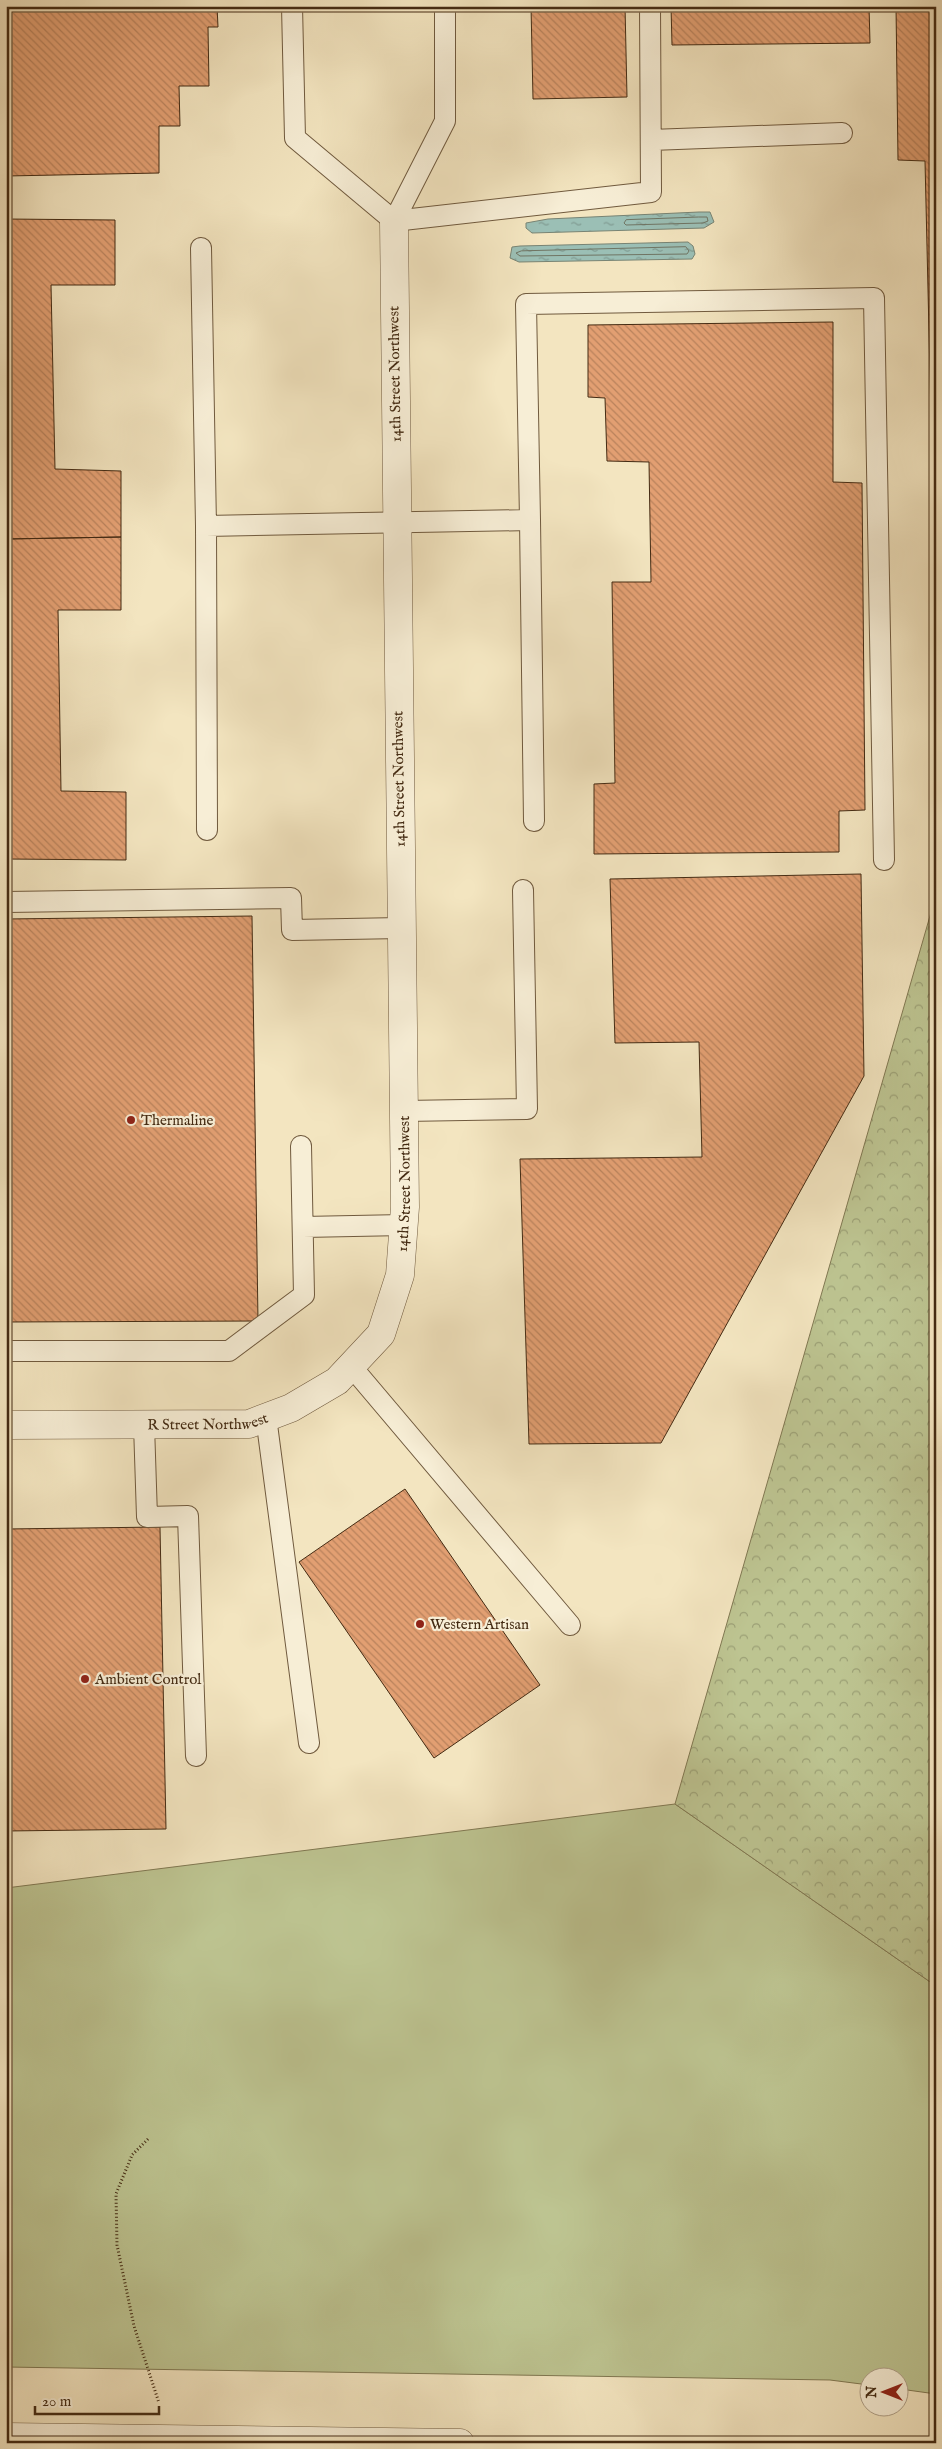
<svg xmlns="http://www.w3.org/2000/svg" width="942" height="2449" viewBox="0 0 942 2449" font-family="'IM FELL English',serif">
<defs>
<pattern id="forest-crowns" width="20" height="18" patternUnits="userSpaceOnUse" patternTransform="scale(1.25)"><rect width="20" height="18" fill="#bdc491"/><path d="M2 6a3 3 0 1 1 6 0M12 15a3 3 0 1 1 6 0" fill="none" stroke="#9b9f75"/></pattern>
<pattern id="water-ripples" width="26" height="14" patternUnits="userSpaceOnUse" patternTransform="scale(1.25)"><rect width="26" height="14" fill="#9bbfb5"/><path d="M2 4q2-2 4 0t4 0M15 11q2-2 4 0t4 0" fill="none" stroke="#809b92"/></pattern>
<pattern id="building-back-hatch" width="6" height="6" patternUnits="userSpaceOnUse" patternTransform="scale(1.25)"><rect width="6" height="6" fill="#e29f72"/><path d="M-1 5l2 2M0 0l6 6M5-1l2 2" fill="none" stroke="#b9825c"/></pattern>
</defs>
<rect width="100%" height="100%" fill="#f3e5c0"/>
<filter id="stains"><feTurbulence type="fractalNoise" baseFrequency=".004" numOctaves="4"/><feColorMatrix values="0 0 0 0 .2 0 0 0 0 .09 0 0 0 0 .02 0 0 0 .5 -.17"/></filter>
<radialGradient id="worn" r=".72"><stop offset=".6" stop-color="#630" stop-opacity="0"/><stop offset="1" stop-color="#630" stop-opacity=".3"/></radialGradient>
<path fill="#bdc491" stroke="#807852" d="M675,1804l261,182v408l-36,-5v-13h-30l-1,9 -39,-5 -824,-13v-479z"/>
<path fill="url(#forest-crowns)" stroke="#807852" d="M936,895v1091l-261,-182z"/>
<path fill="url(#water-ripples)" stroke="#788474" d="M699,212h11l4,10 -10,6 -172,5 -6,-5v-5l22,-4z
M688,242l5,4 2,8 -3,5 -173,3 -9,-4 2,-11 8,-1z"/>
<g fill="none" stroke-linecap="round" stroke-linejoin="round">
<path stroke="#707564" stroke-width="1" d="M699,217h8l1,4 -5,2 -77,2 -2,-2 2,-3z
M686,247l3,4 -2,3 -167,2 -4,-3 5,-2z"/>
</g>
<path fill="url(#building-back-hatch)" stroke="#442b13" d="M6,6h211l1,21h-10l1,59h-30l1,40h-21v47l-153,3z
M531,6h94l2,91 -94,2z
M671,6h198l1,37 -198,2z
M896,6h40v626l-11,-471 -27,-1z
M6,219l109,1v65h-64l4,184 66,2v66l-115,2z
M833,322v160l29,1 3,327 -26,1v41l-245,2v-70l21,-1 -3,-201h39l-2,-120 -42,-1 -2,-63 -17,-1v-72z
M121,537v73h-63l3,181 65,1v68l-120,-1v-320z
M861,874l3,202 -203,367 -132,1 -9,-285 182,-2 -3,-115 -84,1 -5,-164z
M252,916l6,405 -252,1v-403z
M405,1489l135,196 -106,73 -135,-196z
M160,1527l6,302 -160,2v-302z"/>
<g fill="none" stroke-linecap="round" stroke-linejoin="round">
<g stroke="#705a3e" stroke-width="22">
<path id="service" d="M292,6l3,132 99,83 257,-29 -1,-186
M651,140l191,-7
M394,221l51,-100v-115
M201,248l5,278 324,-6 -4,-216 348,-6 10,562
M530,520l4,301
M206,526l1,304
M6,902l285,-4 1,32 109,-2
M404,1111l123,-2 -4,-219
M303,1227l101,-2
M6,1351h223l75,-56 -3,-149
M351,1366l219,259
M266,1417l43,326
M144,1425l3,92 41,-1 8,240"/>
</g>
<g stroke="#705a3e" stroke-width="29">
<g id="minor">
<path id="s1" d="M6,1425l243,-1 42,-16 46,-27 44,-47 19,-59 5,-68 -11,-986"/>
<path d="M6,2437l454,6"/>
</g>
</g>
<path stroke="#442b13" stroke-width="3" stroke-dasharray="1 2.5" stroke-linecap="butt" d="M148,2139l-16,16 -16,39 1,51 17,81 25,77"/>
<use href="#service" stroke="#f7eed6" stroke-width="20"/>
<use href="#minor" stroke="#f7eed6" stroke-width="28"/>
</g>
<g fill="#8f2418" stroke="#f7eed6" stroke-width="2">
<circle cx="131" cy="1120" r="5"/>
<circle cx="420" cy="1624" r="5"/>
<circle cx="85" cy="1679" r="5"/>
</g>
<g text-anchor="middle" dominant-baseline="central" stroke-width="4.5" stroke-linejoin="round" paint-order="stroke">
<g font-size="15" fill="#442b13" stroke="#f7eed6">
<text transform="translate(395 374) rotate(-91)">14th Street Northwest</text>
<text transform="translate(399 779) rotate(-91)">14th Street Northwest</text>
<text stroke="none"><textPath href="#s1" startOffset="559">14th Street Northwest</textPath></text>
<text stroke="none"><textPath href="#s1" startOffset="202">R Street Northwest</textPath></text>
</g>
<g font-size="15" fill="#442b13" stroke="#f7eed6" text-anchor="start">
<text x="141" y="1120">Thermaline</text>
<text x="430" y="1624">Western Artisan</text>
<text x="95" y="1679">Ambient Control</text>
</g>
</g>
<rect width="942" height="2449" fill="none" stroke="#f3e5c0" stroke-width="25"/>
<rect x="8" y="8" width="927" height="2434" fill="none" stroke="#442b13" stroke-width="2.5"/>
<rect x="12" y="12" width="917" height="2424" fill="none" stroke="#442b13"/>
<g transform="translate(884 2392) rotate(270)"><circle r="24" fill="#f7eed6" stroke="#afa088"/>
<path d="M0-4L9 19L0 12L-9 19Z" fill="#8f2418"/>
<text y="-8" font-size="14" font-weight="bold" text-anchor="middle" fill="#442b13">N</text>
</g>
<path d="M35 2406v8h124v-8" fill="none" stroke="#442b13" stroke-width="2.5"/>
<text x="42" y="2406" font-size="15" fill="#442b13" stroke="#f7eed6" stroke-width="4" paint-order="stroke">20 m</text>
<rect width="100%" height="100%" filter="url(#stains)"/>
<rect width="100%" height="100%" fill="url(#worn)"/>
</svg>
